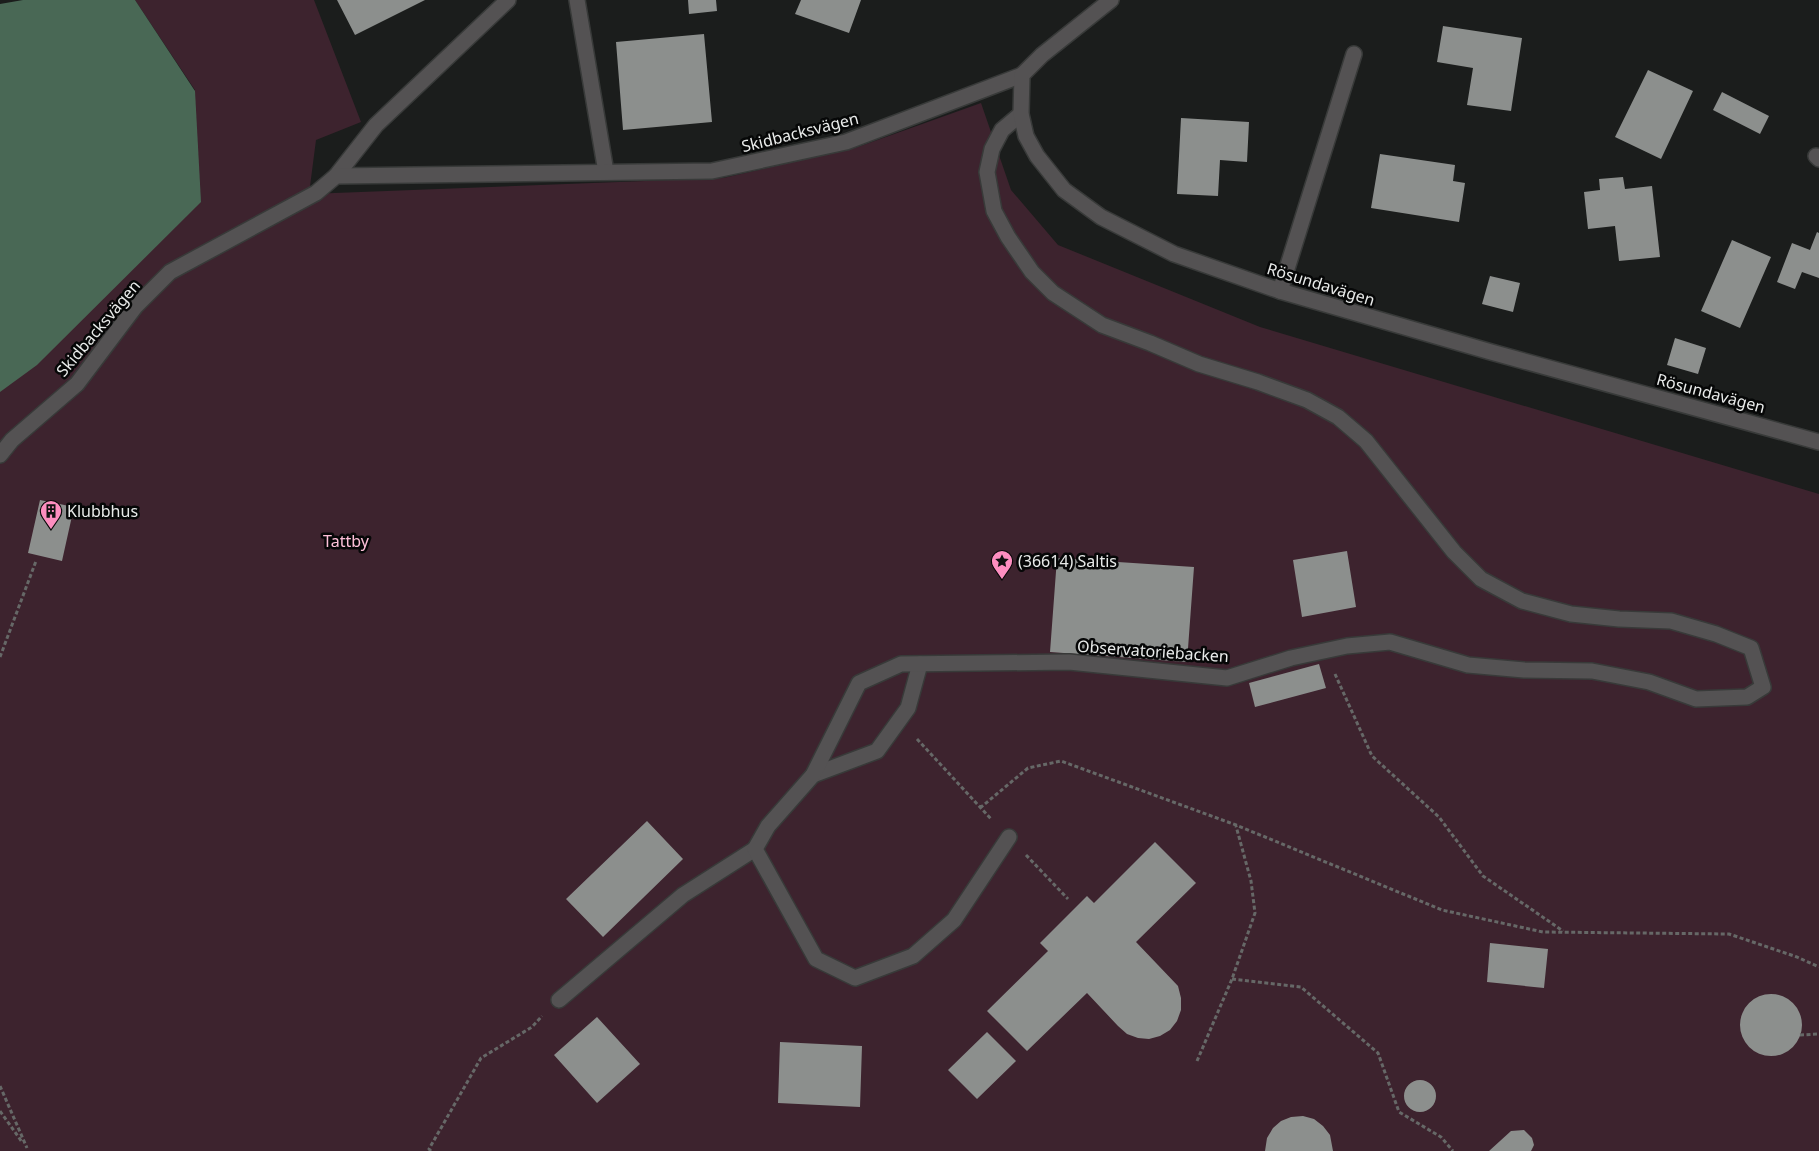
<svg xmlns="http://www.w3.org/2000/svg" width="1819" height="1151" viewBox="0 0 1819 1151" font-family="'Noto Sans',sans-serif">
<rect width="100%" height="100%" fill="#1b1d1c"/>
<path fill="#3d232e" d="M135,0h179l47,122 -45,18 -7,54 414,-16 132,-30 126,-45 30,87 47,55 202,82 559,167v657h-1819v-955l195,-106z"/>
<path fill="#496855" d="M23,0h112l60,91 6,111 -164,163 -37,27v-388z"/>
<path fill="#8c8f8d" d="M337,0h88l-70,35z
M688,0h28l1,11 -28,3z
M801,0h60l-12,33 -54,-19z
M1443,26l79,12 -11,73 -44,-6 6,-37 -36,-6z
M704,34l8,88 -89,8 -7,-88z
M1648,70l45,21 -32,68 -46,-22z
M1722,92l47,24 -9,18 -47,-24z
M1181,118l68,4 -2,40 -27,-2 -2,36 -41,-2z
M1380,154l75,11 -2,16 12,2 -6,39 -88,-14z
M1623,177l2,12 27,-3 8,71 -41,4 -4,-35 -27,3 -4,-37 16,-2 -1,-11z
M1817,232l2,1v45l-17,-6 -7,17 -18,-7 15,-39 18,7z
M1732,240l39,17 -31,71 -39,-17z
M1490,276l30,7 -7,29 -31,-8z
M1675,338l31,10 -8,26 -31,-9z
M40,500l34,7 -12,54 -34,-8z
M1347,551l9,56 -54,10 -9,-57z
M1057,558l137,9 -7,95 -137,-10z
M1319,664l7,24 -71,19 -6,-24z
M647,821l36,38 -80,78 -37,-38z
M1155,842l41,41 -60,59 42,44 3,12v12l-4,11 -7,9 -10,6 -11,3 -11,-1 -11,-4 -9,-8 -31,-33 -60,58 -40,-40 61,-60 -8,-8 47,-47 7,7z
M1490,943l58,6 -4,39 -57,-6z
M1740 1025a31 31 0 1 1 62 0a31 31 0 1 1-62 0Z
M597,1017l43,47 -43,39 -43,-48z
M987,1032l29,29 -39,38 -29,-29z
M780,1042l82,4 -2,61 -82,-4z
M1404 1096a16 16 0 1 1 32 0a16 16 0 1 1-32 0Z
M1303,1116l11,3 9,7 7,9 3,16h-68l2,-13 6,-10 8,-7 10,-4z
M1524,1130l8,8 2,7 -3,6h-42l22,-20z"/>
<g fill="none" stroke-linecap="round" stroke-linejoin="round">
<g stroke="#383a39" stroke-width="18">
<path id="service" d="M577,0l29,172
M336,176l40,-51 132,-125
M1280,291l74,-237
M813,775l64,-24 31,-43 12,-44
M559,1000l124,-105 72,-46"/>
</g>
<g stroke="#383a39" stroke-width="18">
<path id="minor" d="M1816,156l3,3
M0,455l12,-15 65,-56 58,-77 35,-35 146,-79 20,-17 376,-5 134,-29 176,-67
M1009,837l-55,83 -41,36 -58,22 -39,-19 -61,-110 13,-23 45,-51 46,-92 42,-19 168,-2 158,16 64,-20 56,-12 43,-4 78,23 56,5 68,1 57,11 47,17 51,-2 16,-10 -12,-39 -35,-14 -45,-13 -52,-2 -48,-5 -49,-13 -41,-22 -27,-27 -88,-111 -28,-24 -31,-17 -49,-18 -59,-18 -49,-21 -48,-18 -49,-32 -21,-21 -24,-35 -14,-26 -7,-39 5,-23 10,-19 19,-16"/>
</g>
<g stroke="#383a39" stroke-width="18">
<path id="tertiary" d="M1111,0l-69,55 -20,20 -1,39 5,22 11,20 27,34 37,27 73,37 106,37 211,61 328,90"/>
</g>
<path stroke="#666867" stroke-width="3" stroke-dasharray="4 2.5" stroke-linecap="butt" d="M0,657l36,-96
M1335,674l37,82 67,61 44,59 80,55
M917,739l75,81
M980,808l48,-40 33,-7 175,64 206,85 101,22 186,2 68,23 22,10
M1026,855l42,44
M1232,979l69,8 77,66 21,59 42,25 12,14
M1800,1035l19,-1
M1197,1061l35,-82 23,-66 -4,-32 -15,-55
M0,1086l27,62
M0,1111l22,31
M431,1151l-2,-2 52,-91 51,-31 10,-11"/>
<use href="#service" stroke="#545253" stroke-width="15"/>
<use href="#minor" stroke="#545253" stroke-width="15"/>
<use href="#tertiary" stroke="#545253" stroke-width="15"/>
</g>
<defs>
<g id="building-pin" transform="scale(1.125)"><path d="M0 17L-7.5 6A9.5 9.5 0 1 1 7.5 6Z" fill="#fd8ec0" stroke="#060707"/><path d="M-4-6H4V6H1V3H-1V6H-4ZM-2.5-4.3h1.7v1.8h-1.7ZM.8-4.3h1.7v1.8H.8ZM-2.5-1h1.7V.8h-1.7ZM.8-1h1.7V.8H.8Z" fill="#111"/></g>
<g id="sight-pin" transform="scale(1.125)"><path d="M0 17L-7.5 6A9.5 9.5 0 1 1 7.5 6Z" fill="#fd8ec0" stroke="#060707"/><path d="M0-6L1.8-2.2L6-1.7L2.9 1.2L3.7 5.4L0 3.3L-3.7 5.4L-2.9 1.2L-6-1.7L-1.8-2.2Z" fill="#111"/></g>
</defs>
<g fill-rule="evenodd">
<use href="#building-pin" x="51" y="511"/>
<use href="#sight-pin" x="1002" y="561"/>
</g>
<g text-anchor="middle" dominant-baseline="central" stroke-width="5" stroke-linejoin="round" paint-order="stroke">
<g font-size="16" fill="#e9ebea" stroke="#060707">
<text transform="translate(800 132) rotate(-14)">Skidbacksvägen</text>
<text transform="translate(1321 284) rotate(17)">Rösundavägen</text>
<text transform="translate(98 328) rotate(-50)">Skidbacksvägen</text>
<text transform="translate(1711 393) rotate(15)">Rösundavägen</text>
<text transform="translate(1153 651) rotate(4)">Observatoriebacken</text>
</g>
<g font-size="16" fill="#e9ebea" stroke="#060707" text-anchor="start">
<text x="67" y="511">Klubbhus</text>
<text x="1018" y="561">(36614) Saltis</text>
</g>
<g font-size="16" fill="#fec0d9" stroke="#060707">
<text x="346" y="541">Tattby</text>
</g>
</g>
</svg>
